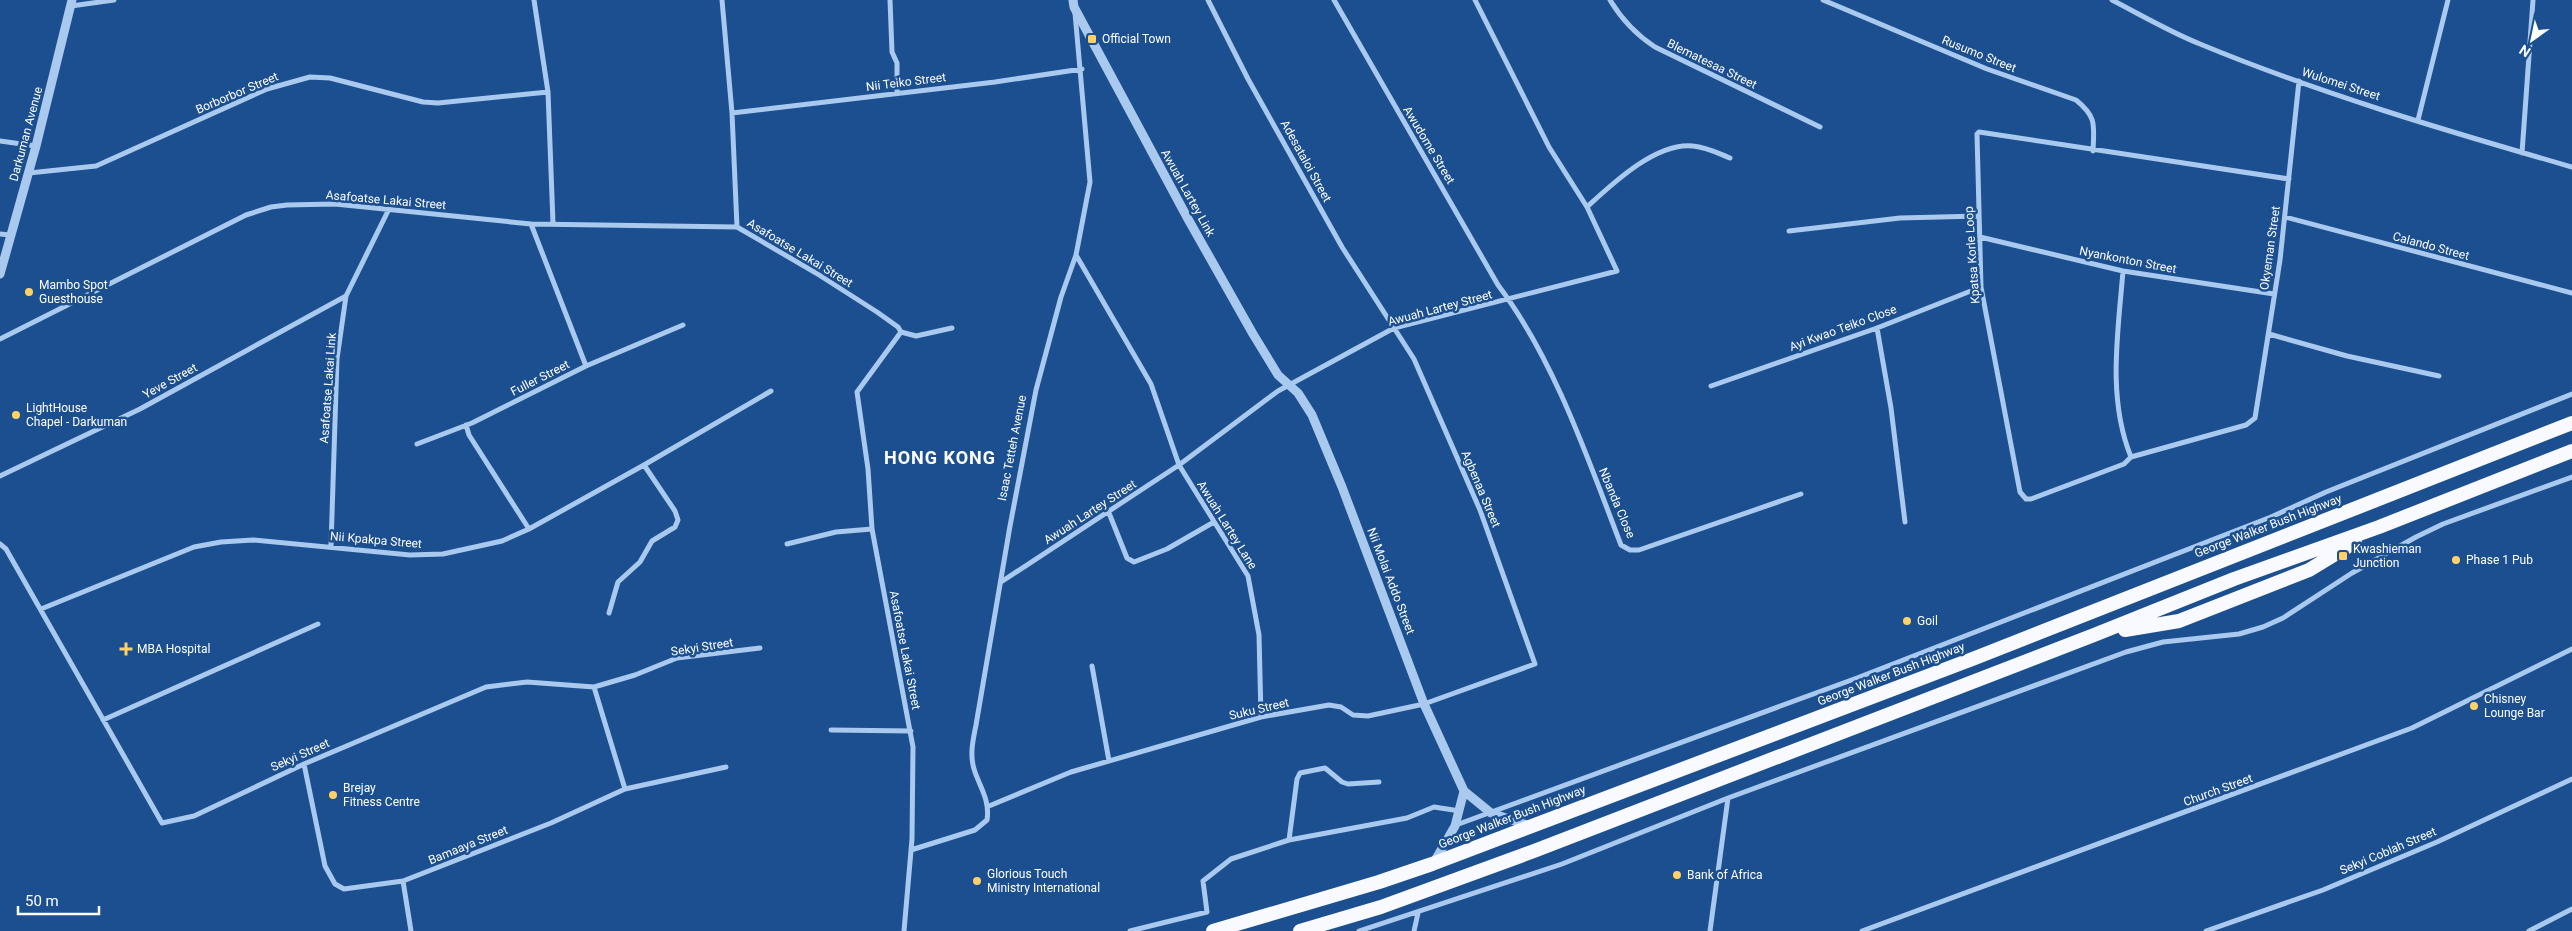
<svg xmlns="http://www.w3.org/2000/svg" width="2572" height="931" viewBox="0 0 2572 931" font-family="Roboto,sans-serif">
<rect width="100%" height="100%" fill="#1b4f8f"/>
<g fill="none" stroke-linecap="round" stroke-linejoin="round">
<path stroke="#a9c9ee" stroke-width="5" d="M534,0l14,92 5,131
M722,0l10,113 5,114
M890,0l2,52 5,11v30
M1334,0l164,285c56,74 90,174 123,260l9,5h9l162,-56
M1610,0c12,20 25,34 45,47l165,80
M1823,0l164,69 89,31c21,17 18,25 17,51
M2112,0c29,15 58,32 88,44 121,50 247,87 372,123
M71,6l43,-6
M732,113l263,-31 87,-13
M2418,120l30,-120
M0,141l36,5
M2522,153l11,-153
M29,173l67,-7 171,-77 43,-12 20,1 93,24 15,1 110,-11
M2289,179l-310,-47 -2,2 4,153 39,205 6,7h5l93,-35 7,-7 115,-32 9,-7 25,-158 19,-179
M1587,207c25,-23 69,-65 106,-61 13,1 25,7 37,12
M2285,217l287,76
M531,224l55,142
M1789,231l111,-13 79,-2
M0,234l10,1
M1980,237l143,34 151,23
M1076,255l75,129 28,81 69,111 11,59 2,82
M2123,271c-5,62 -16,127 8,186
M1877,328l14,80 14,114
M901,332l-44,60 11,77 4,60 41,218 -1,92 -8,92
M901,332l15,4 36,-8
M2269,334l78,22 92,20
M0,339l246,-124 25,-8 16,-2 48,-1 196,20 206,3 79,46 61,39 21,15 3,5
M1711,386l166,-58 104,-41
M466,425l3,10 60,94
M417,444l55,-21 114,-57 97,-41
M0,476l140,-67 206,-113
M1109,513l18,45 7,4 33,-13 47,-27
M0,544l6,5 156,274 32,-7 110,-52 182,-77 41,-5 67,5 41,-12 42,-17 83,-10
M787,544l49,-12 36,-3
M331,546l6,-187 9,-63 42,-85
M1001,582l178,-117 99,-74 116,-63 223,-57 -30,-64 -38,-60 -74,-147
M41,609l153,-62 27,-5 32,-2 157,15 33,-1 59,-13 27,-12 115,-64 127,-74
M609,613l9,-31 22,-20 12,-21 23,-14 3,-7 -3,-9 -31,-46
M1092,666l17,95
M594,687l31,102
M103,720l215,-96
M831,730l80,1
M304,764l21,102 10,18 9,5 59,-8 148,-58 74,-34 101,-22
M989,806l82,-34 190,-55 68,-12 12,2 12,8 15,1 56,-12 111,-40 -55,-154 -66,-151 -72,-112 -94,-168 -40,-79
M1456,825l401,-147 414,-161 55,-25 246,-98
M1289,840l8,-61 3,-6 25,-5 17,14 6,2 31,-2
M911,850l64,-20 12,-10c3,-19 -6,-31 -12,-48 -6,-16 -2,-32 1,-47l34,-199 26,-136 25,-93 15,-42 14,-73 -15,-169
M403,881l8,50
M1130,931l77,-19 -4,-31 28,-22 58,-19 118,-22 27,-11 26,4
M1359,931l203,-67 166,-66 398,-146 37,-10 76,-8 24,-7 20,-9 69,-45 64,-36 27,-13 129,-47
M1414,931l4,-18
M1710,931l18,-133
M1862,931l550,-203 160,-79
M2206,931l117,-41 114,-48 135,-63
M2529,931l43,-22"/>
<path stroke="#a9c9ee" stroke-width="9" d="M1073,0l1,7 114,212 65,115 25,41 20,18 14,22 30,72 82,217 40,87 27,22 39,13
M0,274l36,-128 36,-146
M1433,864l22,-38 9,-35"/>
<path stroke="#f8faff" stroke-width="14" d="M2125,630l54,-9 130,-51 46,-28
M1213,931l166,-49 53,-18 543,-206 597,-235
M1300,931l81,-24 153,-56 560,-216 140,-56 145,-52 193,-76"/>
</g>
<g fill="#ffd166" stroke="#1b4f8f" stroke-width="2">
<rect x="1087" y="34" width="10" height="10" rx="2.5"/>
<circle cx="29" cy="292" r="5"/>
<circle cx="16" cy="415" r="5"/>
<rect x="2338" y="551" width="10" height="10" rx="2.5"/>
<circle cx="2456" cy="560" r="5"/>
<circle cx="1907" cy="621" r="5"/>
<path d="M123.5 641.5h5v5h5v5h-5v5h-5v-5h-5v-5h5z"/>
<circle cx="2474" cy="706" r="5"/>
<circle cx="333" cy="795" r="5"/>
<circle cx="1677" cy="875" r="5"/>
<circle cx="977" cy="881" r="5"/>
</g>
<g text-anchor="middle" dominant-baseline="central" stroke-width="5" stroke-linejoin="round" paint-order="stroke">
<g font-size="12" fill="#fff" stroke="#1b4f8f" text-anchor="start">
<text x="1102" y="39">Official Town</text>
<text x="39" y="285">Mambo Spot<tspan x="39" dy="14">Guesthouse</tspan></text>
<text x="26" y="408">LightHouse<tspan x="26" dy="14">Chapel - Darkuman</tspan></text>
<text x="2353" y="549">Kwashieman<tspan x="2353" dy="14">Junction</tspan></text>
<text x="2466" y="560">Phase 1 Pub</text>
<text x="1917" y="621">Goil</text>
<text x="137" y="649">MBA Hospital</text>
<text x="2484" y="699">Chisney<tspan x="2484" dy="14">Lounge Bar</tspan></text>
<text x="343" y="788">Brejay<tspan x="343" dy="14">Fitness Centre</tspan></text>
<text x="987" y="874">Glorious Touch<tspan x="987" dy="14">Ministry International</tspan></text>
<text x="1687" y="875">Bank of Africa</text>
</g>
<g font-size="12" fill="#fff" stroke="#1b4f8f">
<text transform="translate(1979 54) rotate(22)">Rusumo Street</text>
<text transform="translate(1712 64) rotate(26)">Blematesaa Street</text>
<text transform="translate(906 82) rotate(-7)">Nii Teiko Street</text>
<text transform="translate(2341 84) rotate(18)">Wulomei Street</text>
<text transform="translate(237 93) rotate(-23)">Borborbor Street</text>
<text transform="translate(26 134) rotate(-75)">Darkuman Avenue</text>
<text transform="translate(1429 145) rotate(59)">Awudome Street</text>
<text transform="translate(1306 161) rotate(61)">Adesataloi Street</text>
<text transform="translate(1188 193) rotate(61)">Awuah Lartey Link</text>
<text transform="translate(386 200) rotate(5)">Asafoatse Lakai Street</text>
<text transform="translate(2431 246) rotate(15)">Calando Street</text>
<text transform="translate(2270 248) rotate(-82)">Okyeman Street</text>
<text transform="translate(800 253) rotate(31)">Asafoatse Lakai Street</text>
<text transform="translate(1972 255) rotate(-94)">Kpatsa Korle Loop</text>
<text transform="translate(2128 260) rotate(11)">Nyankonton Street</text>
<text transform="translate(1440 308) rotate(-15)">Awuah Lartey Street</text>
<text transform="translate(1843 328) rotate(-20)">Ayi Kwao Teiko Close</text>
<text transform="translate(540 378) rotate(-27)">Fuller Street</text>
<text transform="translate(170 381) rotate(-29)">Yeve Street</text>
<text transform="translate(328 388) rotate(-86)">Asafoatse Lakai Link</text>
<text transform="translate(1012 448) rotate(-79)">Isaac Tetteh Avenue</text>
<text transform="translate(1481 489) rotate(67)">Agbenaa Street</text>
<text transform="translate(1617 503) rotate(67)">Nbanda Close</text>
<text transform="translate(1090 512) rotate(-33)">Awuah Lartey Street</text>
<text transform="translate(1227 525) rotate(58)">Awuah Lartey Lane</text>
<text transform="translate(2268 526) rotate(-21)">George Walker Bush Highway</text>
<text transform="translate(376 540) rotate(5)">Nii Kpakpa Street</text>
<text transform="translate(1391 581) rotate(69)">Nii Molai Addo Street</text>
<text transform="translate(702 647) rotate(-9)">Sekyi Street</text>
<text transform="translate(905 650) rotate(79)">Asafoatse Lakai Street</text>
<text transform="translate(1891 674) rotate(-21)">George Walker Bush Highway</text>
<text transform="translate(1259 709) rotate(-13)">Suku Street</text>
<text transform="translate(300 755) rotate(-24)">Sekyi Street</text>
<text transform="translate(2218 790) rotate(-20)">Church Street</text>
<text transform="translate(1512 817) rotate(-21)">George Walker Bush Highway</text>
<text transform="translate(468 845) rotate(-22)">Bamaaya Street</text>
<text transform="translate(2388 851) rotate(-23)">Sekyi Coblah Street</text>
</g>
<g font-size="18" font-weight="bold" letter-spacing="1" fill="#fff" stroke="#1b4f8f">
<text x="940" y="457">HONG KONG</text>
</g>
</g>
<g transform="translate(2532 40) rotate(213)" stroke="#1b4f8f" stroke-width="4" paint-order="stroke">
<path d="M0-4L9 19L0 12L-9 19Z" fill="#ffffff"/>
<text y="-8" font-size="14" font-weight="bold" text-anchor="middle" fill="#ffffff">N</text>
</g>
<path d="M18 906v8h81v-8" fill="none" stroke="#ffffff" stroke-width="2.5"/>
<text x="25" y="906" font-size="15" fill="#ffffff" stroke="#1b4f8f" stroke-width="4" paint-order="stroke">50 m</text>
</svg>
